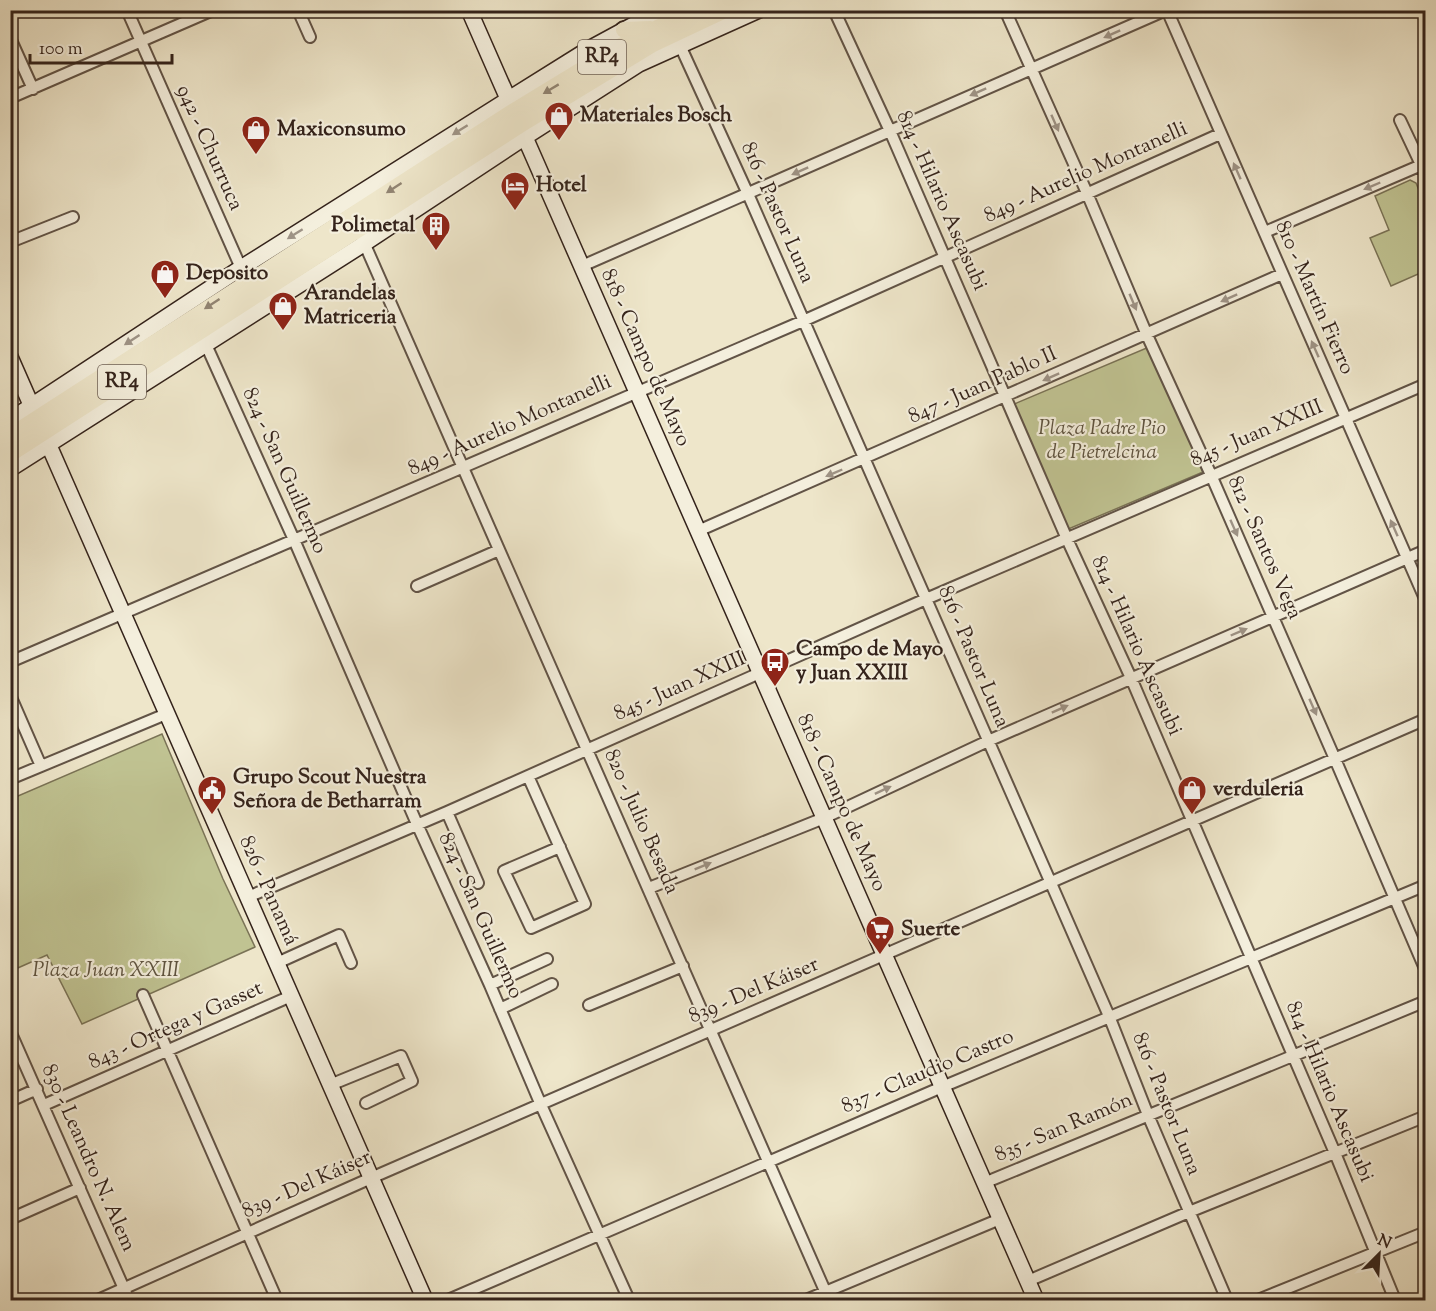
<svg xmlns="http://www.w3.org/2000/svg" width="1436" height="1311" viewBox="0 0 1436 1311" font-family="'Sorts Mill Goudy',serif">
<rect width="100%" height="100%" fill="#eee6ca"/>
<filter id="stains"><feTurbulence type="fractalNoise" baseFrequency=".00333" numOctaves="4"/><feColorMatrix values="0 0 0 0 .2 0 0 0 0 .09 0 0 0 0 .02 0 0 0 .5 -.17"/></filter>
<radialGradient id="worn" r=".72"><stop offset=".6" stop-color="#630" stop-opacity="0"/><stop offset="1" stop-color="#630" stop-opacity=".3"/></radialGradient>
<path fill="#c0c392" stroke="#7a7356" stroke-width="1.5" d="M1410,180l6,3 9,22v66l-34,15 -21,-48 19,-8 -14,-34z
M1149,347l54,125 -137,58 -54,-125z
M162,734l61,145 32,68 -173,77 -35,-69 -36,16v-172z"/>
<g fill="none" stroke-linecap="round" stroke-linejoin="round">
<g stroke="#625447" stroke-width="14">
<path id="street" d="M127,10l114,258
M298,10l12,27
M834,10l56,121 177,408 64,139 204,475 60,147
M1005,10l82,183 60,142 64,140 124,284 91,212
M1167,10l259,591
M10,38l23,51
M678,41l70,153 302,687 59,135 39,99 79,185
M10,98l203,-88
M1400,120l26,55
M1265,232l161,-69
M362,238l467,1062
M10,242l63,-25
M582,266l584,-256
M203,338l92,204 122,282 73,161 51,120 88,195
M698,531l584,-257
M417,586l82,-36
M10,662l793,-341 417,-187
M10,695l31,71
M528,776l57,128 -54,24 -27,-57 56,-24
M10,779l156,-65
M447,812l31,71
M649,888l175,-70 164,-77 438,-191
M248,897l199,-85 479,-213 500,-215
M277,963l62,-28 12,28
M490,985l57,-26
M143,995l134,305
M589,1005l94,-39
M500,1009l52,-25
M10,1031l119,269
M330,1085l71,-29 11,25 -46,22
M10,1101l27,-12
M44,1105l247,-109
M984,1183l442,-182
M10,1219l70,-31
M1028,1281l161,-69 237,-96
M98,1300l273,-122 1055,-459
M448,1300l494,-213 484,-202
M806,1300l194,-81
M1258,1300l168,-68"/>
</g>
<g stroke="#34231b" stroke-width="18">
<path id="secondary" d="M469,10l567,1290
M10,357l415,943
M10,420l231,-152 268,-169 80,-50 72,-39
M10,469l355,-226 160,-106 114,-73 120,-54"/>
</g>
<g stroke="#34231b" stroke-width="20">
<path id="primary" d="M624,30l26,-1
M10,436l504,-325 105,-64 75,-37
M10,454l510,-329 133,-81 72,-34"/>
</g>
<use href="#street" stroke="#f4efdd" stroke-width="10"/>
<use href="#secondary" stroke="#f4efdd" stroke-width="15"/>
<use href="#primary" stroke="#eee6ca" stroke-width="16"/>
</g>
<defs><path id="oneway-solid" d="M-6-.8H1V-3.2L6.5 0L1 3.2V.8H-6Z" transform="scale(1.5)"/></defs>
<g fill="#9e9386">
<use href="#oneway-solid" transform="translate(1112 34) rotate(156)"/>
<use href="#oneway-solid" transform="translate(978 92) rotate(156)"/>
<use href="#oneway-solid" transform="translate(1055 123) rotate(66)"/>
<use href="#oneway-solid" transform="translate(460 130) rotate(148)"/>
<use href="#oneway-solid" transform="translate(800 171) rotate(156)"/>
<use href="#oneway-solid" transform="translate(1237 171) rotate(-114)"/>
<use href="#oneway-solid" transform="translate(1372 186) rotate(157)"/>
<use href="#oneway-solid" transform="translate(295 234) rotate(148)"/>
<use href="#oneway-solid" transform="translate(1229 298) rotate(156)"/>
<use href="#oneway-solid" transform="translate(1133 302) rotate(67)"/>
<use href="#oneway-solid" transform="translate(132 340) rotate(147)"/>
<use href="#oneway-solid" transform="translate(1315 349) rotate(-114)"/>
<use href="#oneway-solid" transform="translate(1051 377) rotate(156)"/>
<use href="#oneway-solid" transform="translate(834 473) rotate(157)"/>
<use href="#oneway-solid" transform="translate(1234 528) rotate(66)"/>
<use href="#oneway-solid" transform="translate(1394 528) rotate(-114)"/>
<use href="#oneway-solid" transform="translate(1239 632) rotate(-23)"/>
<use href="#oneway-solid" transform="translate(1313 707) rotate(66)"/>
<use href="#oneway-solid" transform="translate(1060 709) rotate(-24)"/>
<use href="#oneway-solid" transform="translate(883 790) rotate(-25)"/>
<use href="#oneway-solid" transform="translate(703 866) rotate(-22)"/>
</g>
<g fill="#918472">
<use href="#oneway-solid" transform="translate(551 89) rotate(149)"/>
<use href="#oneway-solid" transform="translate(394 188) rotate(147)"/>
<use href="#oneway-solid" transform="translate(212 304) rotate(147)"/>
</g>
<defs>
<g id="shop-pin" transform="scale(1.5)"><path d="M0 17L-7.5 6A9.5 9.5 0 1 1 7.5 6Z" fill="#8f2418" stroke="#f4efdd"/><path d="M-5-2.5h2.3a2.7 3.5 0 0 1 5.4 0H5L5.5 6h-11ZM-1.5-2.5h3a1.5 2.3 0 0 0-3 0Z" fill="#fff"/></g>
<g id="hotel-pin" transform="scale(1.5)"><path d="M0 17L-7.5 6A9.5 9.5 0 1 1 7.5 6Z" fill="#8f2418" stroke="#f4efdd"/><path d="M-6-4.5h1.5V1H6V5H4.5V3h-9V5H-6ZM-4 0a1.8 1.8 0 1 1 3.6 0ZM.5 0V-2.5h3Q6-2.5 6 0Z" fill="#fff"/></g>
<g id="building-pin" transform="scale(1.5)"><path d="M0 17L-7.5 6A9.5 9.5 0 1 1 7.5 6Z" fill="#8f2418" stroke="#f4efdd"/><path d="M-4-6H4V6H1V3H-1V6H-4ZM-2.5-4.3h1.7v1.8h-1.7ZM.8-4.3h1.7v1.8H.8ZM-2.5-1h1.7V.8h-1.7ZM.8-1h1.7V.8H.8Z" fill="#fff"/></g>
<g id="bus-pin" transform="scale(1.5)"><path d="M0 17L-7.5 6A9.5 9.5 0 1 1 7.5 6Z" fill="#8f2418" stroke="#f4efdd"/><path d="M-5-6H5V4H4V6H2V4H-2V6H-4V4H-5ZM-3.5-4V0h7V-4ZM-3.5 1.2v1.5H-2V1.2ZM2 1.2v1.5H3.5V1.2Z" fill="#fff"/></g>
<g id="civic-pin" transform="scale(1.5)"><path d="M0 17L-7.5 6A9.5 9.5 0 1 1 7.5 6Z" fill="#8f2418" stroke="#f4efdd"/><path d="M-.6-6.5H3V-4.5H.6V-3L4-1V1h2V6H-6V1h2V-1L-.6-3ZM-1.2 2.5V6h2.4V2.5Z" fill="#fff"/></g>
<g id="supermarket-pin" transform="scale(1.5)"><path d="M0 17L-7.5 6A9.5 9.5 0 1 1 7.5 6Z" fill="#8f2418" stroke="#f4efdd"/><path d="M-6-5.5h2.5l.6 2H6L4.5 2H-2.5L-4.4-4H-6ZM-1.5 3.2a1.3 1.3 0 1 0 .1 0ZM3 3.2a1.3 1.3 0 1 0 .1 0Z" fill="#fff"/></g>
</defs>
<g fill-rule="evenodd">
<use href="#shop-pin" x="559" y="116"/>
<use href="#shop-pin" x="256" y="130"/>
<use href="#hotel-pin" x="515" y="186"/>
<use href="#building-pin" x="436" y="226"/>
<use href="#shop-pin" x="165" y="274"/>
<use href="#shop-pin" x="283" y="306"/>
<use href="#bus-pin" x="775" y="662"/>
<use href="#civic-pin" x="212" y="790"/>
<use href="#shop-pin" x="1192" y="790"/>
<use href="#supermarket-pin" x="880" y="930"/>
</g>
<g text-anchor="middle" dominant-baseline="central" stroke-width="4.5" stroke-linejoin="round" paint-order="stroke">
<g fill="#f4efdd" stroke="#6e6055" stroke-width="1.5">
<rect x="578" y="40" width="48" height="34" rx="4.5"/>
<rect x="98" y="365" width="48" height="34" rx="4.5"/>
</g>
<g font-size="20" font-weight="bold" fill="#34231b">
<text x="602" y="57">RP4</text>
<text x="122" y="382">RP4</text>
</g>
<g font-size="21" font-weight="bold" fill="#34231b" stroke="#f4efdd" text-anchor="start">
<text x="580" y="116">Materiales Bosch</text>
<text x="277" y="130">Maxiconsumo</text>
<text x="536" y="186">Hotel</text>
<text x="415" y="226" text-anchor="end">Polimetal</text>
<text x="186" y="274">Deposito</text>
<text x="304" y="294">Arandelas<tspan x="304" dy="24">Matriceria</tspan></text>
<text x="796" y="650">Campo de Mayo<tspan x="796" dy="24">y Juan XXIII</tspan></text>
<text x="233" y="778">Grupo Scout Nuestra<tspan x="233" dy="24">Señora de Betharram</tspan></text>
<text x="1213" y="790">verduleria</text>
<text x="901" y="930">Suerte</text>
</g>
<g font-size="21" fill="#34231b" stroke="#f4efdd">
<text transform="translate(209 148) rotate(66)">942 - Churruca</text>
<text transform="translate(1086 173) rotate(-24)">849 - Aurelio Montanelli</text>
<text transform="translate(941 201) rotate(66)">814 - Hilario Ascasubi</text>
<text transform="translate(777 213) rotate(66)">816 - Pastor Luna</text>
<text transform="translate(1314 298) rotate(66)">810 - Martín Fierro</text>
<text transform="translate(645 358) rotate(66)">818 - Campo de Mayo</text>
<text transform="translate(983 386) rotate(-24)">847 - Juan Pablo II</text>
<text transform="translate(510 426) rotate(-24)">849 - Aurelio Montanelli</text>
<text transform="translate(1257 434) rotate(-23)">845 - Juan XXIII</text>
<text transform="translate(284 471) rotate(66)">824 - San Guillermo</text>
<text transform="translate(1264 548) rotate(66)">812 - Santos Vega</text>
<text transform="translate(1136 646) rotate(66)">814 - Hilario Ascasubi</text>
<text transform="translate(973 657) rotate(67)">816 - Pastor Luna</text>
<text transform="translate(680 687) rotate(-24)">845 - Juan XXIII</text>
<text transform="translate(841 803) rotate(66)">818 - Campo de Mayo</text>
<text transform="translate(641 822) rotate(66)">820 - Julio Besada</text>
<text transform="translate(268 891) rotate(66)">826 - Panamá</text>
<text transform="translate(480 916) rotate(66)">824 - San Guillermo</text>
<text transform="translate(754 991) rotate(-23)">839 - Del Káiser</text>
<text transform="translate(176 1026) rotate(-24)">843 - Ortega y Gasset</text>
<text transform="translate(928 1072) rotate(-23)">837 - Claudio Castro</text>
<text transform="translate(1329 1092) rotate(67)">814 - Hilario Ascasubi</text>
<text transform="translate(1166 1104) rotate(68)">816 - Pastor Luna</text>
<text transform="translate(1064 1128) rotate(-23)">835 - San Ramón</text>
<text transform="translate(88 1158) rotate(66)">830 - Leandro N. Alem</text>
<text transform="translate(307 1185) rotate(-24)">839 - Del Káiser</text>
</g>
<g font-size="21" font-style="italic" fill="#5e533f" stroke="#f4efdd">
<text x="1102" y="429">Plaza Padre Pio<tspan x="1102" dy="24">de Pietrelcina</tspan></text>
<text x="106" y="971">Plaza Juan XXIII</text>
</g>
</g>
<rect width="1436" height="1311" fill="none" stroke="#eee6ca" stroke-width="36"/>
<rect x="12" y="12" width="1412" height="1287" fill="none" stroke="#34231b" stroke-width="3"/>
<rect x="18" y="18" width="1400" height="1275" fill="none" stroke="#34231b" stroke-width="1.5"/>
<g transform="translate(1379 1254) rotate(24)" stroke="#f4efdd" stroke-width="4.5" paint-order="stroke">
<path d="M0-4.5L10 22L0 15L-10 22Z" fill="#34231b"/>
<text y="-9" font-size="16" font-weight="bold" text-anchor="middle" fill="#34231b">N</text>
</g>
<path d="M30 54v9h142v-9" fill="none" stroke="#34231b" stroke-width="3"/>
<text x="39" y="54" font-size="18" fill="#34231b" stroke="#f4efdd" stroke-width="4.5" paint-order="stroke">100 m</text>
<rect width="100%" height="100%" filter="url(#stains)"/>
<rect width="100%" height="100%" fill="url(#worn)"/>
</svg>
